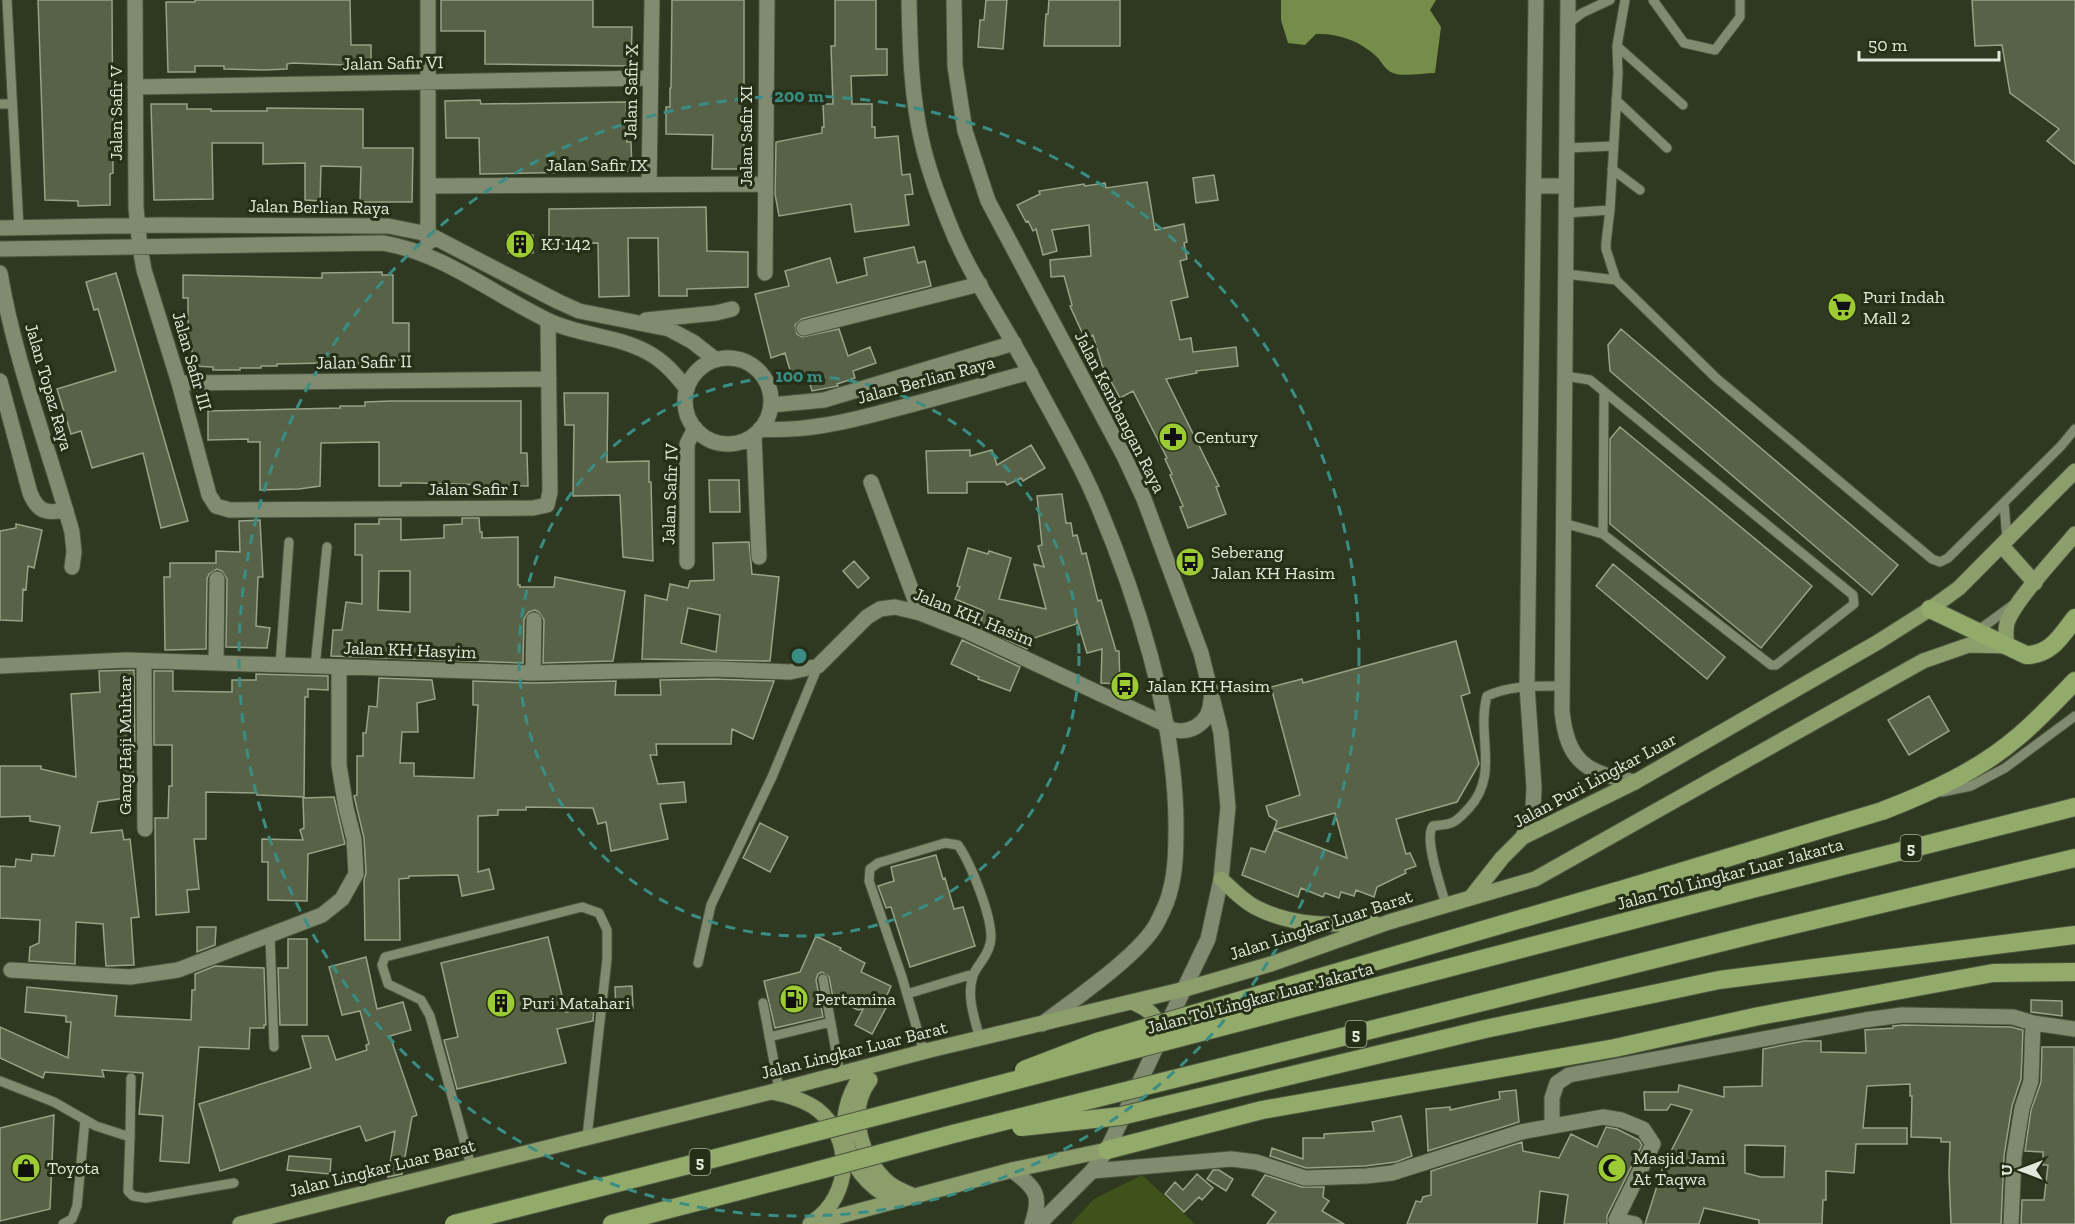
<svg xmlns="http://www.w3.org/2000/svg" width="2075" height="1224" viewBox="0 0 2075 1224" font-family="'Zilla Slab',serif">
<rect width="100%" height="100%" fill="#2f3820"/>
<path fill="#3f521a" d="M1142,1175l53,49h-124l23,-25z"/>
<path fill="#758d49" d="M1281,0h155l-6,10 11,17 -6,46c-10,0 -34,4 -42,0 -8,-3 -11,-11 -17,-17 -16,-15 -38,-23 -60,-22l-11,11 -17,-2 -7,-23z"/>
<path fill="#576247" stroke="#97a286" stroke-width="1.5" fill-rule="evenodd" d="M38,0h74l1,173 -3,1v31l-32,1v-5l-33,-1z
M195,0h155l1,45h20v21l-79,-3 -5,1v5l-23,1 -40,-1v-3h-29v6h-27l-2,-70h29z
M441,0h152v27h39l-1,39 -146,-2v-33h-44z
M672,0h72v169h-32l1,-34 -47,-1v-27h4v-19h1z
M835,0h41v49h11v26l-36,1 1,28h20v23h3v11l23,-2 4,39 8,-1 3,20 -8,1 4,30 -54,7 -4,-28 -72,12 -4,-22 1,-52 46,-9v-6h2l-1,-23h10l-2,-58h4z
M986,0h21l-4,49 -25,-2 2,-27h4z
M1049,0h71v46h-76l2,-32h2z
M1972,0h103v164l-28,-23 12,-12 -49,-36 -8,-48 -27,1z
M480,100l1,4 145,-2 1,40h4l1,29 -152,3 -1,-36h-33l-1,-37z
M151,104h36v5h24v2h56v-3l96,1v39h50l-1,54h-52l1,-35 -40,-1 -1,35 -15,-1v-37l-42,1v-21h-51l1,56 -59,1z
M1214,175l4,25 -22,3 -3,-25z
M1147,182l8,48 29,-6 3,18 -3,1 3,16 -7,2 8,36 -17,4 9,39 11,-2 2,14 43,-5 2,19 -42,5 1,2 -31,6 53,107 -3,1 10,27 -38,14 -8,-21 3,-1 -13,-31 2,-1 -7,-15 2,-1 -34,-67 -13,7 -18,-33 -9,-30 -8,4 -15,-33 2,-1 -8,-29 -13,1 -1,-17 41,-4 -2,-31 -37,5 5,21 -14,4 -7,-26 -3,2 -5,-10 -2,1 -9,-17 23,-11 -1,-3 45,-7 1,2 20,-3 1,5z
M706,207l1,44 41,1v35l-61,2v7h-28l-1,-58h-30l1,58 -30,1 -1,-54 -49,1v-35z
M508,235h25v18h-25z
M914,247l4,16 7,-2 6,25 -129,33 -7,6 2,9 5,3 37,-8 9,27 22,-9 6,16 -23,8 2,7 -18,6 1,2 -26,5 -6,-19 -14,5 -7,-24 -14,5 -16,-64 34,-8 -4,-15 45,-13 7,25 30,-8 -3,-17z
M382,272v3h11v48h16v37h-21v6h-29v-3h-34l-48,1v2h-16v2h-21v2h-27v-3l-21,-1v-19h-4v-49h-5v-23l139,3v-5z
M116,273l72,248 -27,7 -18,-75 -51,15 -11,-37 -10,3 -14,-45 59,-18 -18,-62 -4,1 -8,-28z
M1621,329l277,236 -26,30 -262,-224 -2,-26z
M564,393h44l-1,69 42,-1v21h2l2,79 -30,-4 -3,-62 -47,1 1,-71h-9z
M390,401h131v52h6l1,33 -111,-3h-16v3h-22v-44l-58,1 -1,43 -21,3 -39,1v-48h-12v-3l-40,1v-29l132,-3v-2h25v-4z
M1620,427l192,159 -51,62 -151,-124v-85z
M1031,445l14,23 -22,13 -2,-3 -14,7 -2,-3h-38v11h-39l-2,-42 44,-1v6l22,-6 5,15z
M709,480h30l1,32h-30z
M1062,494l4,29h5l2,13 4,-1 5,19 4,-1 12,48 3,-1 15,51h3l1,33 -19,-1 1,-34 -15,4 -10,-33 -1,4 -45,15 -4,10 -48,-22 5,-16 -29,-12 5,-12 -3,-1 11,-38 20,6 1,-3 22,7 -12,41 47,10 -12,-45 10,3 -6,-21 4,-1 -5,-49z
M462,518h17l1,14h2v6l36,-1v48h2v2h34l1,-10 70,14 -12,70 -70,2 1,-43 -5,-8 -4,-2 -6,2 -5,7 -1,44 -192,-7 2,-26h9l4,-28 16,2v-49h-7v-31h24v-5h22v21l43,-2v-13l18,-1zM379,571h31v41l-32,-2z
M260,520l3,57h-5l-2,49 14,2 -3,20 -41,-1 1,-68 -5,-8 -5,-2 -8,5 -2,5 -1,70 -41,1 -1,-73h6v-14h46v-12l24,1 -1,-31z
M16,524l26,6 -8,38 -6,-2 -2,24 -3,-1 -1,32 -22,-1v-89l16,-3z
M749,542l3,32 27,3 -9,84 -128,-2 3,-64 22,5 3,-16 18,4 2,-7 24,-1 -1,-37zM688,608l32,7 -4,37 -35,-9z
M854,561l15,17 -11,10 -15,-17z
M1613,564l112,93 -18,22 -111,-93z
M962,640l58,27 -10,24 -32,-12 1,-2 -28,-13z
M1456,641l14,52 -9,3 18,68 -22,38 -61,17 10,35 4,-1 6,13 -11,4 1,3 -29,14 -3,10 -18,-7 -2,6 -13,-4 -2,6 -14,-5 -2,4 -22,-9 -3,9 -56,-22 9,-27 14,4 9,-22 73,28 -12,-45 -61,17 3,-9 -8,-5 -3,-10 34,-11 -29,-108 31,-8 1,4z
M134,670l1,81h-4l2,22 -11,1 3,24 -27,4 -7,31 31,-3 2,10 6,-1 9,78 -8,1 3,47 -28,1 -3,-42 -27,-2 -1,42 -46,-3 1,-14 9,-4 1,-23 -40,-2v-52l15,1 1,-8 15,2 1,-7 22,2 6,-30 -30,-5v-5l-30,1v-51h41v3l35,8 -5,-83 29,-2 -1,-21z
M154,671h19v20l59,1v-12h24v-6l72,2v14l-20,-1v8h-3l-1,100 -47,-2v-2l-51,-1v47h-12l5,50 -12,1 2,22 -33,3 -1,-97h13l1,-32h3v-41h-18z
M379,678l53,2 3,19 -18,4 1,29h-16l-2,31h14v13l60,2 4,-73h-5v-24l60,2 83,-2 -1,14h46l-1,-15 55,-1 59,2 -21,58 -21,-10 -1,15h-75l1,11h-7l8,29 26,-2 2,20 -26,2 8,35 -57,12 -5,-29 -8,2 -5,-16 -67,-1v3h-28v5l-20,1v56l11,-3 5,20 -32,7 -4,-21 -49,1v2l-10,1 1,61h-35l-1,-60 2,-7 -2,-35 -10,-42 3,-1v-39h6v-23h3l3,-27 8,1z
M1929,696l20,35 -40,24 -21,-35z
M334,797l11,47 -37,10 -1,47 -39,-1v-38h-6v-23l41,1 -3,-10 4,-2 -1,-30z
M760,823l28,14 -18,35 -27,-14z
M936,855l7,24 2,-1 9,31 9,-2 12,39 -65,21 -19,-60 -5,1 -8,-22 16,-5 -3,-14z
M197,927h19l-1,18 -18,7z
M816,936l25,12 -1,2 25,13 -4,9 30,14 -7,16 4,2 -16,30 -17,-9 8,-16 -5,1 -25,-12 -4,-21 -7,-5 -4,2 -2,6 7,37 -48,11 -11,-47 36,-9z
M548,937l18,75 28,-6 -1,15 -36,8 9,34 -109,26 -13,-49 14,-3 -17,-74z
M288,939h19v86h-27l-2,-57h10z
M366,957l11,52 26,-7 8,28 -21,6 27,79 -5,2 -10,57 -14,3 7,-46 -29,10 -6,-15 -140,45 -21,-67 112,-36 -9,-32h26l8,24 31,-10 -1,-5 3,-1 -9,-33 -18,4 -13,-48z
M215,966l49,2 2,57h-2v3h-14l-1,21 -50,-2 -10,116 -29,-2 3,-45 -24,-2 4,-41 -41,-3 2,7 -59,-5 -2,6 -43,-20v-31l68,31 3,-36h-5v-6l-41,-4 2,-25 90,9 -2,20 76,4 1,-30h3v-16z
M632,986l1,22 -17,1 -1,-22z
M2031,1000l31,1v15l-31,-4z
M1903,1025l108,2 12,3 -2,49 -9,27 -8,50 -3,68h-50l-2,-50 1,-32h-9v-4l-30,-1 1,-41h-2v-12l-43,2 -4,42h44v16h-51l-2,29 -28,-2v29h-3l-1,24h-63v-4l-55,-12 -5,16h-54l22,-70 2,1 23,-45 -21,-6 -4,6h-22l-1,-18h34l1,-7 45,12v-10l38,-1 1,-37 41,-8h17v11l45,1 -1,-23 28,-2v-2zM1745,1145l40,1 -1,31h-23l-16,-4z
M2042,1047h32l1,177h-54l1,-24h22l4,-35h-5v-13l-18,-1 6,-41 10,-28z
M1516,1090l3,32 -91,29 -2,-42 24,-2v3l50,-11 -1,-7z
M54,1115l-4,94 -50,12v-93z
M1401,1116l11,40 -16,6 -31,4 -59,2 -36,-12 2,-8 31,11v-21h21v-4l50,-3 -2,-9z
M1606,1127l11,2 22,11 3,5 -35,71v8h-43l4,-29 -28,-4 -3,33h-130l9,-23 5,1 2,-5 8,-2v-24l91,-29 1,9 36,7 12,-24 26,13z
M289,1156l42,3 -1,15 -43,-4z
M1213,1170h6l14,9 -7,12 -19,-12z
M1197,1174l16,14 -11,12 -3,-3 -15,15 -19,-18 10,-12 8,8z
M1265,1175l37,12h22l-1,10 6,4 -7,10 22,13h-77l9,-12 -24,-17z"/>
<g fill="none" stroke-linecap="round" stroke-linejoin="round">
<g stroke="#4c543e" stroke-width="11">
<path id="service" d="M7,0l12,228
M1625,0l-8,46 1,28 -8,136 -4,33v6l10,31 100,98 216,181 8,3 8,-4 113,-112 14,-17
M1653,0l31,43 31,7 25,-33v-17
M1568,24l14,-11 28,-13
M1617,46l66,59
M1616,100l51,48
M0,104h12
M1567,148l46,-2
M1612,169l28,21
M1566,213l44,-3
M1566,274l50,6
M2004,503l3,36
M1563,523l40,11 168,131h5l78,-61 -1,-9 -263,-215 -25,-4
M1603,534l1,-142
M1976,632l37,-27
M280,665l9,-123
M315,667l12,-120
M1942,792l29,-6 34,-18 70,-52
M1446,905c-4,-15 -23,-67 -13,-79 6,-1 13,-1 18,-3 7,-2 13,-10 18,-15 31,-34 7,-73 18,-112 23,-11 49,-10 75,-10
M270,936l4,111
M698,963l13,-58 61,-128 46,-111
M823,979l17,95
M907,994l66,-20
M763,1003l16,86
M769,1037l62,-15
M924,1053l-22,-76 -33,-96 1,-12 8,-6 67,-20 13,2c12,17 38,79 32,99 -3,14 -14,22 -17,32 -7,20 2,44 7,63
M0,1081l54,21 42,24 34,11 -2,54 5,5 13,2 88,-15
M130,1137l1,-59
M471,1166l-41,-150 -9,-16 -33,-16 -6,-19 3,-8 197,-50 17,6 8,17v29l-20,178
M63,1224l9,-5 5,-13 8,-86"/>
</g>
<g stroke="#4c543e" stroke-width="17">
<path id="minor" d="M135,0l1,208 4,39 4,23 35,113 30,112 7,11 14,4 303,-2 14,-3 3,-13 -2,-171
M428,0v243
M1568,0l-6,711c5,51 24,62 73,71
M135,87l516,-9
M649,185l3,-185
M428,186l338,-2
M1534,186h32
M0,228l160,-3 228,1 40,8 129,67 22,10 90,18 24,13 23,18
M0,249l383,-6c60,10 110,51 164,77 32,16 69,15 100,32 17,9 28,22 40,37
M0,273c15,89 48,173 72,259l2,20 -2,15
M765,273l2,-273
M646,320l70,-7 16,-4
M804,328l176,-44
M685 401a43 43 0 1 1 86 0a43 43 0 1 1-86 0Z
M0,381l30,112c8,19 16,21 36,17
M179,383l370,-4
M771,405l53,-5 190,-57
M760,429c43,3 86,-7 127,-18 48,-12 95,-26 143,-39
M754,435l5,122
M871,482l49,131
M687,562v-118l8,-16
M144,661l1,168
M216,662l1,-83
M0,666l126,-6 407,13 182,-4 75,3 28,-6 49,-49 13,-8 15,-2 25,6 46,18 201,94
M533,673l1,-53
M1523,837l10,-28 1,-22 -7,-101 9,-686
M11,970l119,7 48,-7 144,-55 20,-16 14,-25 -2,-35 -8,-31 -7,-43v-97
M1552,1124v-26l5,-15 12,-8 296,-55 37,-5 111,2 20,6 42,6
M1092,1171l139,-12 25,3 49,16 61,-2 26,-3 129,-41 82,-15 18,3 22,9 10,15 -37,76 19,4
M2011,1224l3,-67 8,-49 9,-27 2,-58"/>
</g>
<g stroke="#4c543e" stroke-width="17">
<path id="secondary" d="M909,0c1,47 2,96 13,142 6,27 16,54 27,81 20,52 55,100 81,150 21,40 45,80 63,121 43,99 82,221 83,329 0,23 0,47 -6,68 -2,11 -8,22 -13,32 -16,31 -85,78 -115,101
M954,0l1,66 10,65 23,70 136,255 20,43 57,154 20,80 7,74 -7,72 -13,60 -101,211 -15,21 -53,53
M1167,728c22,9 44,-5 44,-29
M1012,1170c24,19 30,24 20,54"/>
</g>
<g stroke="#4c543e" stroke-width="17">
<path id="primary" d="M2002,546l33,37
M1221,879c11,10 23,23 36,29 37,19 77,17 117,15
M1472,896l30,-38 21,-21 112,-55 243,-140 52,-33 29,-21 116,-117
M1132,1002c19,8 22,13 32,31
M869,1066c-40,44 -30,107 24,133l-9,3
M870,1080c-24,31 -9,80 19,103 7,6 17,9 25,13
M771,1092c16,3 34,8 47,18 36,29 33,85 -4,111
M240,1224l531,-132 159,-42 255,-61 86,-25 118,-42 146,-43 388,-218 46,-16 38,1c-1,-7 -2,-15 0,-23 8,-23 51,-68 68,-89
M810,1224l202,-54 95,-20"/>
</g>
<g stroke="#4c543e" stroke-width="20">
<path id="motorway" d="M1930,609l96,46c25,0 35,-19 49,-37
M1748,890l327,-83
M1617,891l265,-80c47,-18 98,-41 137,-75 20,-17 38,-36 56,-55
M1759,933l316,-75
M1653,994l66,-14 356,-45
M1107,1150l155,-40 353,-62 144,-32 234,-43 82,-1
M612,1224l204,-53"/>
</g>
<use href="#service" stroke="#808b6f" stroke-width="9"/>
<use href="#minor" stroke="#808b6f" stroke-width="15"/>
<use href="#secondary" stroke="#808b6f" stroke-width="15"/>
<use href="#primary" stroke="#8b9e6c" stroke-width="15"/>
<use href="#motorway" stroke="#92aa6a" stroke-width="18"/>
<g stroke="#4c543e" stroke-width="20" stroke-linecap="butt">
<path id="motorway-bridge" d="M1024,1070l73,-28 520,-151
M1021,1127l100,-11 364,-87 168,-35
M816,1171l137,-37 806,-201
M454,1224c432,-108 863,-219 1294,-334"/>
</g>
<use href="#motorway-bridge" stroke="#92aa6a" stroke-width="18"/>
</g>
<g fill="none" stroke="#398d84" stroke-width="3" stroke-dasharray="10 8">
<circle cx="799" cy="656" r="280"/>
<circle cx="799" cy="656" r="560"/>
</g>
<defs>
<g id="building-disc" transform="scale(1.5)"><circle r="9.5" fill="#9cca32" stroke="#252e16"/><path d="M-4-6H4V6H1V3H-1V6H-4ZM-2.5-4.3h1.7v1.8h-1.7ZM.8-4.3h1.7v1.8H.8ZM-2.5-1h1.7V.8h-1.7ZM.8-1h1.7V.8H.8Z" fill="#111"/></g>
<g id="supermarket-disc" transform="scale(1.5)"><circle r="9.5" fill="#9cca32" stroke="#252e16"/><path d="M-6-5.5h2.5l.6 2H6L4.5 2H-2.5L-4.4-4H-6ZM-1.5 3.2a1.3 1.3 0 1 0 .1 0ZM3 3.2a1.3 1.3 0 1 0 .1 0Z" fill="#111"/></g>
<g id="pharmacy-disc" transform="scale(1.5)"><circle r="9.5" fill="#9cca32" stroke="#252e16"/><path d="M-2-6h4v4h4v4h-4v4h-4v-4h-4v-4h4Z" fill="#111"/></g>
<g id="bus-disc" transform="scale(1.5)"><circle r="9.5" fill="#9cca32" stroke="#252e16"/><path d="M-5-6H5V4H4V6H2V4H-2V6H-4V4H-5ZM-3.5-4V0h7V-4ZM-3.5 1.2v1.5H-2V1.2ZM2 1.2v1.5H3.5V1.2Z" fill="#111"/></g>
<g id="fuel-disc" transform="scale(1.5)"><circle r="9.5" fill="#9cca32" stroke="#252e16"/><path d="M-5.5-6h7V0h2V4h1.3V-2.5L3-4.5l.8-.8L6-3V5H2.5V1h-1V6h-7ZM-4.2-4.7v3.2H.2V-4.7Z" fill="#111"/></g>
<g id="shop-disc" transform="scale(1.5)"><circle r="9.5" fill="#9cca32" stroke="#252e16"/><path d="M-5-2.5h2.3a2.7 3.5 0 0 1 5.4 0H5L5.5 6h-11ZM-1.5-2.5h3a1.5 2.3 0 0 0-3 0Z" fill="#111"/></g>
<g id="mosque-disc" transform="scale(1.5)"><circle r="9.5" fill="#9cca32" stroke="#252e16"/><path d="M3.5-4.9A6 6 0 1 0 3.5 4.9A5 5 0 1 1 3.5-4.9Z" fill="#111"/></g>
</defs>
<g fill-rule="evenodd">
<use href="#building-disc" x="520" y="244"/>
<use href="#supermarket-disc" x="1842" y="307"/>
<use href="#pharmacy-disc" x="1173" y="437"/>
<use href="#bus-disc" x="1190" y="562"/>
<use href="#bus-disc" x="1125" y="686"/>
<use href="#fuel-disc" x="794" y="999"/>
<use href="#building-disc" x="501" y="1003"/>
<use href="#shop-disc" x="26" y="1168"/>
<use href="#mosque-disc" x="1612" y="1168"/>
</g>
<g text-anchor="middle" dominant-baseline="central" stroke-width="6" stroke-linejoin="round" paint-order="stroke">
<g fill="#252e16" stroke="#a9b19f" stroke-width="1.5">
<rect x="1900.5" y="835" width="21" height="26" rx="4.5"/>
<rect x="1345.5" y="1021" width="21" height="26" rx="4.5"/>
<rect x="689.5" y="1149" width="21" height="26" rx="4.5"/>
</g>
<g font-size="16" font-weight="bold" fill="#e2e9da">
<text x="1911" y="848">5</text>
<text x="1356" y="1034">5</text>
<text x="700" y="1162">5</text>
</g>
<g font-size="18" fill="#e2e9da" stroke="#252e16">
<text transform="translate(393 63) rotate(-1)">Jalan Safir VI</text>
<text transform="translate(631 92) rotate(-89)">Jalan Safir X</text>
<text transform="translate(116 113) rotate(-90)">Jalan Safir V</text>
<text transform="translate(746 136) rotate(-90)">Jalan Safir XI</text>
<text x="597" y="165">Jalan Safir IX</text>
<text transform="translate(319 207) rotate(1)">Jalan Berlian Raya</text>
<text transform="translate(192 361) rotate(74)">Jalan Safir III</text>
<text transform="translate(364 362) rotate(-1)">Jalan Safir II</text>
<text transform="translate(926 380) rotate(-15)">Jalan Berlian Raya</text>
<text transform="translate(49 387) rotate(74)">Jalan Topaz Raya</text>
<text transform="translate(1120 412) rotate(63)">Jalan Kembangan Raya</text>
<text x="473" y="489">Jalan Safir I</text>
<text transform="translate(670 494) rotate(-88)">Jalan Safir IV</text>
<text transform="translate(974 617) rotate(22)">Jalan KH. Hasim</text>
<text transform="translate(410 650) rotate(2)">Jalan KH Hasyim</text>
<text transform="translate(125 745) rotate(-90)">Gang Haji Muhtar</text>
<text transform="translate(1595 780) rotate(-28)">Jalan Puri Lingkar Luar</text>
<text transform="translate(1730 874) rotate(-15)">Jalan Tol Lingkar Luar Jakarta</text>
<text transform="translate(1321 925) rotate(-18)">Jalan Lingkar Luar Barat</text>
<text transform="translate(1260 998) rotate(-15)">Jalan Tol Lingkar Luar Jakarta</text>
<text transform="translate(854 1050) rotate(-14)">Jalan Lingkar Luar Barat</text>
<text transform="translate(382 1168) rotate(-14)">Jalan Lingkar Luar Barat</text>
</g>
<g font-size="18" fill="#e2e9da" stroke="#252e16" text-anchor="start">
<text x="541" y="244">KJ 142</text>
<text x="1863" y="297">Puri Indah<tspan x="1863" dy="21">Mall 2</tspan></text>
<text x="1194" y="437">Century</text>
<text x="1211" y="552">Seberang<tspan x="1211" dy="21">Jalan KH Hasim</tspan></text>
<text x="1146" y="686">Jalan KH Hasim</text>
<text x="815" y="999">Pertamina</text>
<text x="522" y="1003">Puri Matahari</text>
<text x="1633" y="1158">Masjid Jami<tspan x="1633" dy="21">At Taqwa</tspan></text>
<text x="47" y="1168">Toyota</text>
</g>
</g>
<circle cx="799" cy="656" r="9" fill="#398d84" stroke="#252e16" stroke-width="3"/>
<g font-size="18" text-anchor="middle" font-weight="bold" fill="#398d84" stroke="#252e16" stroke-width="6" stroke-linejoin="round" paint-order="stroke">
<text x="799" y="102">200 m</text>
<text x="799" y="382">100 m</text>
</g>
<g transform="translate(2021 1170) rotate(270)" stroke="#252e16" stroke-width="4.5" paint-order="stroke">
<path d="M0-4.5L10 22L0 15L-10 22Z" fill="#e2e9da"/>
<text y="-9" font-size="16" font-weight="bold" text-anchor="middle" fill="#e2e9da">U</text>
</g>
<path d="M1859 51v9h140v-9" fill="none" stroke="#e2e9da" stroke-width="3"/>
<text x="1868" y="51" font-size="18" fill="#e2e9da" stroke="#252e16" stroke-width="4.5" paint-order="stroke">50 m</text>
</svg>
